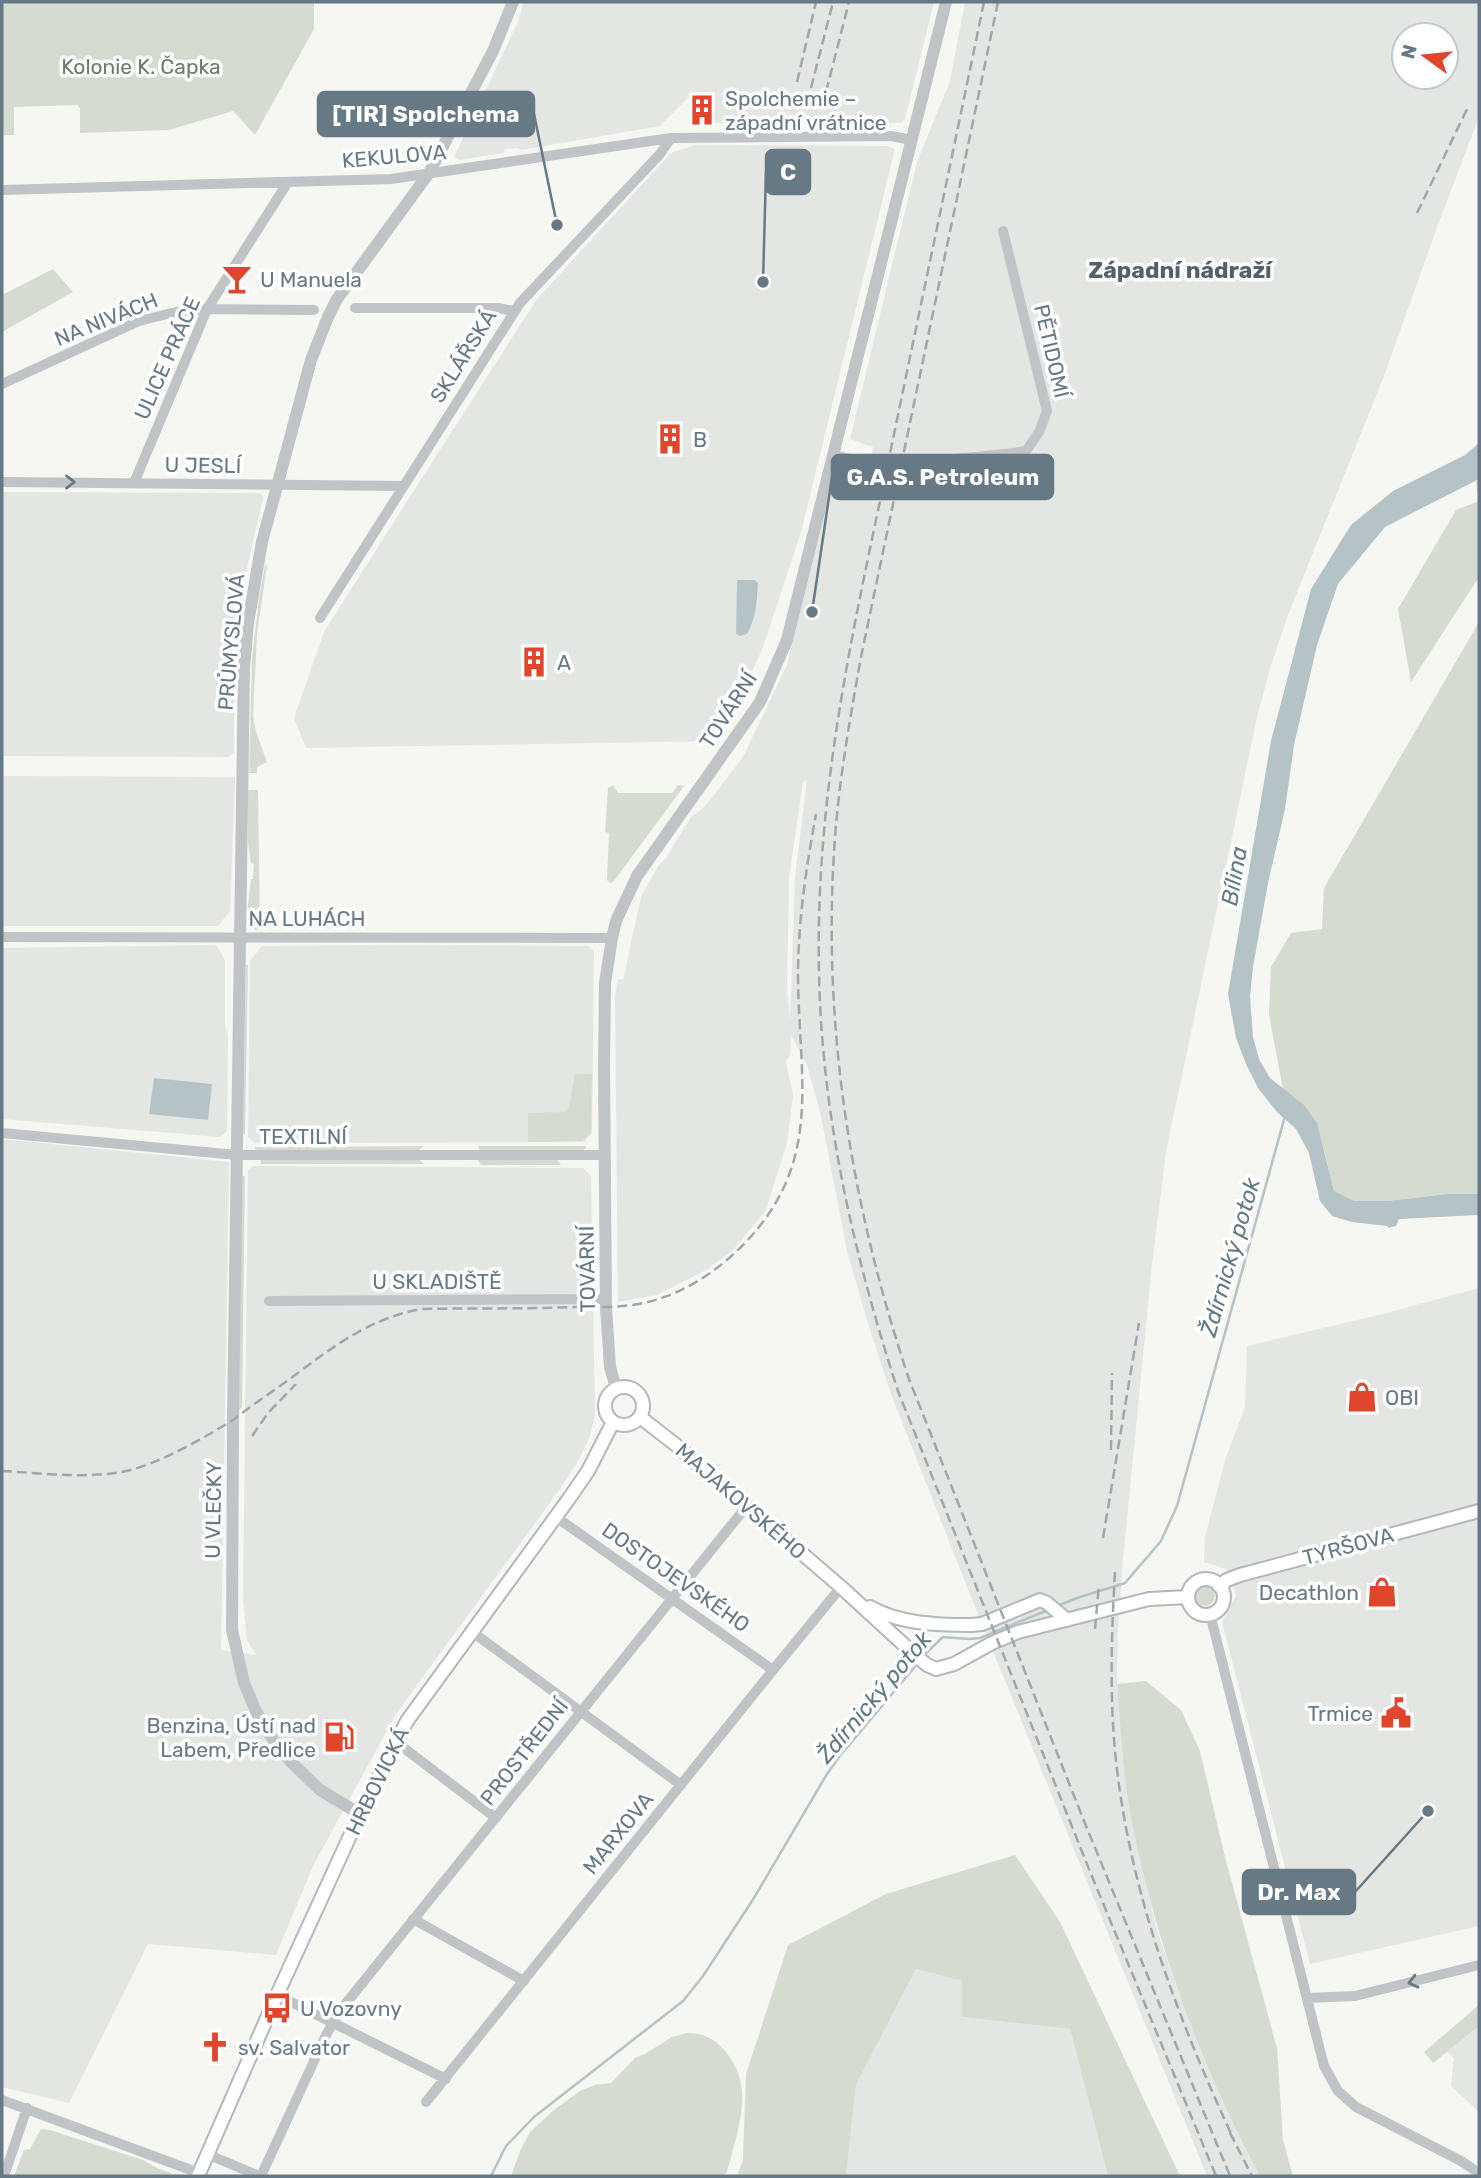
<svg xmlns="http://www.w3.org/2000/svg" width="1481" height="2178" viewBox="0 0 1481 2178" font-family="Rubik,sans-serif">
<rect width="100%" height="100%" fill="#f6f6f3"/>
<path fill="#e4e6e4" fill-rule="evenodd" d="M524,2h410l-29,117 -4,4h-185l-10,-8 -6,8h-10l-1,-10 8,-5 -9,-10 -28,28 -139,24 -4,-2 -12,1 -2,4 -44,7 -5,-3 63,-133z
M965,2h514v115l-43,113 -52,146 -96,239 -17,50 -14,52 -91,435 -14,112 -29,296 -5,70 -1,54 8,88 7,48 24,107 23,67 51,122 30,60h-53l-234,-574 -82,-208 -24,-74 -20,-69 -26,-135 -14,-51 -16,-30 -1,20 -4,7 7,33 -6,48 -21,67 -32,39 -26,20 -51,26 -39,7 -3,-306 3,-17 5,1 18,-83 17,-31 8,-8 25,-41 10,-7 10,-11 32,-42 44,-92 51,-205 32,3 3,-16 -23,-8 67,-277 33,-81zM1404,35h42v42h-42zM807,780l-12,97 -5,144 -3,-31 2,-113 14,-95z
M695,145l193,1 7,3 -94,383 -38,115 -29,66 -18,28 -410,7 -12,-30 30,-86 87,-137 126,-196 134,-146z
M2,492l259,1 2,5 -19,83 -10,69v102l-6,5 -226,-1z
M2,776l233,1 -5,134 -12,15h-216z
M216,945l9,15v67l3,8 -1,96 -7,6 -218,-18v-171z
M404,945l184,1 6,6 -2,181 -8,9 -329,1 -7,-6 2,-176 12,-15z
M2,1139l227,23 -8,488 35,5 -9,-15 -4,-41 5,-429 5,-4 330,2 8,8 4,239 -5,21 -12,25 -18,28 -164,225 -83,152 -37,89 -128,-11 -79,159 -67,-16z
M1479,1288v638l-169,38 -88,-342 14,-27 -10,-26 -22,-7 1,-25 20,-77 20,-53 2,-61 136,-32z
M916,1969l46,12v36l108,12 38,147h-262l10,-91z
M1479,2026v86l-28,-26 3,-28 -7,-6z"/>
<path fill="#d6dbd2" d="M2,2h312v27l-59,106 -22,-24 -64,19 -89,3v-25l-2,-3 -64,2v28h-12z
M53,269l20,23 -71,40v-37z
M1479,479v98l-68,105 -13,-73 58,-99 23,-9 -3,-20z
M267,565l-10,69 -4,82 3,16 11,30 -10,5v6h-8l3,-113 7,-62 6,-32z
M1479,622v572h-32l-60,7h-34l-19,-10c-10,-38 -13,-80 -51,-101l-14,-76 2,-47 20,-34 31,-4 2,-41z
M613,785l5,8h54l6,-8 6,1 -70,95 -4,2 -3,-3 2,-47 -4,-1 3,-44z
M248,790h10l2,138 -3,2 -8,-2 -3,-6 5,-43h2l1,-15 -3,-1 -3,-20z
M246,965h2l-3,169h-2z
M575,1074h17l-1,59 -9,8 -54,1v-29l36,-1 5,-4z
M424,1146l-5,4 -163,1 -1,-4z
M478,1146h108v2l-4,3h-102z
M261,1160h159l4,4h-163z
M478,1160h79l4,5h-80z
M242,1176h3l-3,231 -3,3z
M1195 1596a10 10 0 1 1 20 0a10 10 0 1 1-20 0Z
M1146,1681l35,29 19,41 25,106 52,191 6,92 10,36h-33c-59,-111 -104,-231 -128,-354 -9,-46 -11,-92 -15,-138z
M1015,1855l45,67 120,254h-72l-38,-147 -108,-12v-36l-46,-12 -60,116 -10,91h-109l6,-16 3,-86 42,-129 98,-51z
M1479,2005v21l-46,37 -9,-11z
M687,2033c16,0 27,5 38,18 23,28 19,55 11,88 -4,13 -6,25 -11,37h-214l9,-25 10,-19 25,-23 27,-19 13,-5 16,-2 25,-26 9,-3 27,-17z
M41,2129l9,1 93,30 14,8 14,5v3h-157l10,-26 6,-1z"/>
<path fill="#b5c3c6" d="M1479,443v36l-94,48 -47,57 -21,61 -23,100 -9,64 -17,74 -15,84 -3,29 3,41 6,22 11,19 34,27 13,18 17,68 20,10h33l60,-7h32v21l-80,4 -3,7 -8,2v-2l-36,-4 -20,-6 -12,-15 -11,-48 -13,-24 -19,-17 -19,-24 -12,-24 -10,-26 -8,-44 43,-253 40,-152 40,-64 42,-34 72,-36z
M737,580h17l4,3c-1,18 -2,35 -11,51l-7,2 -4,-2z
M154,1078l58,6 -4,36 -59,-6z"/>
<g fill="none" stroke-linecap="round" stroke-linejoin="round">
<path stroke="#b5c3c6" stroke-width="2.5" d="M1057,1606l23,-9 45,-14 36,-42 16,-35 108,-390
M924,1655l19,-18 26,2 11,-1 68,-28
M491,2176l15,-30 28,-29 149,-116 20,-25 51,-78 73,-124 12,-17 79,-94"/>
<g stroke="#b2b8bc" stroke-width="16">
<path id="secondary" d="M605 1406a19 19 0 1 1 38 0a19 19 0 1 1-38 0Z
M640,1417l36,28 165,142 73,67 13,11 9,4 18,-5 38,-21 26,-11 131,-33 39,-2
M1188 1597a18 18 0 1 1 36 0a18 18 0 1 1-36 0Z
M1219,1586l8,-6 13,-5 239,-64
M870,1607c30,17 67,18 101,18l11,-1 58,-24 7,3 20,17
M198,2176l79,-181 83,-181 47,-93 161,-221 20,-29 25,-49"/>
</g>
<path stroke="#c0c4c7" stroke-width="10" d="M2,190l389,-11 280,-41 220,-2 21,4
M355,308h143l16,3
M2,384l137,-63 37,-9 31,-3 107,1
M834,455c34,10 69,7 104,5 29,-2 58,-4 88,-9l13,-19 8,-21 -44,-180
M2,482l402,4
M134,483l73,-174 81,-127
M320,618l200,-315 140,-149 11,-16
M2,937l610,1
M2,1133l235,22h368
M269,1301l337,-2
M556,1517l217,153
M1210,1614l114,452 14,25 18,16 105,54 18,12
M471,1631l210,154
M396,1742l100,76
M413,1919l111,62
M277,1995l169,84
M1307,1998l48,-2 124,-31
M2,2100l197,73
M426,2102l347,-432 68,-83
M207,2154l52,22
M4,2176l23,-68
M261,2176l65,-141 13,-23 407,-505"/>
<path stroke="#c0c4c7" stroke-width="12" d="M616,1388l-6,-21 -4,-60 -2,-240 1,-84 7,-45 4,-17 21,-45 123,-174 27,-62 159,-638
M360,1814l-40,-24 -29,-28 -19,-24 -16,-27 -12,-28 -12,-53 1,-210 11,-753 4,-44 14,-81 49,-182 17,-43 9,-18 92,-126 64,-122 20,-49"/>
<use href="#secondary" stroke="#fff" stroke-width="12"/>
<path stroke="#9fa7ab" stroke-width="2.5" stroke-dasharray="10 5" stroke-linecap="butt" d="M984,2c-32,155 -65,311 -97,466 -36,170 -72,331 -68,506 3,143 35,282 79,417l193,483 125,302
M998,2l-137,655c-10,56 -20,112 -25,168 -16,189 13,375 73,554l175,442 146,355
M797,82l19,-80
M811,88l22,-86
M826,92l23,-90
M1417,213l50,-104
M252,1436l16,-23 28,-29
M1111,1450l1,-77
M2,1471c37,2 76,7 113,2 36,-4 87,-34 118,-53 19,-15 39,-28 58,-42 42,-31 77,-59 130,-69 51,-1 102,0 153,-2 24,0 50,1 74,-5 36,-9 68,-30 94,-56 82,-83 57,-165 56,-269 0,-55 8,-109 18,-163
M1103,1538l36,-215
M1115,1572c-4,69 -6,137 3,206 17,129 62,245 116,362
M1095,1629l4,-45
M1230,2133l22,43"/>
</g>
<defs><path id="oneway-chevron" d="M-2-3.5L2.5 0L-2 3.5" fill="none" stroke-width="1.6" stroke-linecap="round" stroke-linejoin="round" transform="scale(1.75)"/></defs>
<g stroke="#667984">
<use href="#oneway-chevron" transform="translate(70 482)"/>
<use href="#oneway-chevron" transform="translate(1413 1982) rotate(166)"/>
</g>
<defs>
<g id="building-bare" transform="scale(2.415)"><path d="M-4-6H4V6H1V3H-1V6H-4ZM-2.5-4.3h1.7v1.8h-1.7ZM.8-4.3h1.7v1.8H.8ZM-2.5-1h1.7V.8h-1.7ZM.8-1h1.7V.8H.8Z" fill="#df462b" stroke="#fff" stroke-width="2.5" paint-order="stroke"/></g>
<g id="bar-bare" transform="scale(2.415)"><path d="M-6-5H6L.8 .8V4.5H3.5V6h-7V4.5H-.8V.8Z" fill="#df462b" stroke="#fff" stroke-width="2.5" paint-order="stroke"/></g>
<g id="shop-bare" transform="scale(2.415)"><path d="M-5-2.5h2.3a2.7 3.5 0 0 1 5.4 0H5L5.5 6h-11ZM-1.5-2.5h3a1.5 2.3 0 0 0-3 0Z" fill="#df462b" stroke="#fff" stroke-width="2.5" paint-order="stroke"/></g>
<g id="civic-bare" transform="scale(2.415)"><path d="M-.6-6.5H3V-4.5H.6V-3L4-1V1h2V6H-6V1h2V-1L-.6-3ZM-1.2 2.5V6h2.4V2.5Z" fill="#df462b" stroke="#fff" stroke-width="2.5" paint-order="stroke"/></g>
<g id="fuel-bare" transform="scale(2.415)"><path d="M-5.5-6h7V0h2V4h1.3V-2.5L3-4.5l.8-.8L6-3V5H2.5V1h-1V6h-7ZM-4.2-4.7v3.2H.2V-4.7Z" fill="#df462b" stroke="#fff" stroke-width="2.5" paint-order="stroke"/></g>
<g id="bus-bare" transform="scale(2.415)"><path d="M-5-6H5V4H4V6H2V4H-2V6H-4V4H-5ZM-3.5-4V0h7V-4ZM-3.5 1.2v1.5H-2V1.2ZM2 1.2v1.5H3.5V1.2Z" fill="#df462b" stroke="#fff" stroke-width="2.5" paint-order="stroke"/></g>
<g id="church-bare" transform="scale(2.415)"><path d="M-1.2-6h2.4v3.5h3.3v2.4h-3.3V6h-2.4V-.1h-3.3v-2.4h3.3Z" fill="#df462b" stroke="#fff" stroke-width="2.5" paint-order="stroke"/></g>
</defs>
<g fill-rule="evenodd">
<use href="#building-bare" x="702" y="110"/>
<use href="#bar-bare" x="237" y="279"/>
<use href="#building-bare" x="670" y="439"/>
<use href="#building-bare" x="534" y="662"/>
<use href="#shop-bare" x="1362" y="1397"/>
<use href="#shop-bare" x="1382" y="1592"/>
<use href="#civic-bare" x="1396" y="1713"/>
<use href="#fuel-bare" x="339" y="1737"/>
<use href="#bus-bare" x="277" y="2008"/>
<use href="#church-bare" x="215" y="2047"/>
</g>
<g text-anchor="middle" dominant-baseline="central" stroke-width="7" stroke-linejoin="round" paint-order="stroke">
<g font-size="21" fill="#6b7b65" stroke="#fff">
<text x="141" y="66">Kolonie K. Čapka</text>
</g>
<g font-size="21" fill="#667984" stroke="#fff" text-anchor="start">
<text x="725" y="98">Spolchemie –<tspan x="725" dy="24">západní vrátnice</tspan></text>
<text x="260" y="279">U Manuela</text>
<text x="693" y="439">B</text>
<text x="557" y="662">A</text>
<text x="1385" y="1397">OBI</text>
<text x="1359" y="1592" text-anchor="end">Decathlon</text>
<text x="1373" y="1713" text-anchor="end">Trmice</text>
<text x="316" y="1725" text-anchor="end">Benzina, Ústí nad<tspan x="316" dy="24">Labem, Předlice</tspan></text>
<text x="300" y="2008">U Vozovny</text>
<text x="238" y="2047">sv. Salvator</text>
</g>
<g font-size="21" fill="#667984" stroke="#fff">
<text transform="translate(394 156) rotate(-5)">KEKULOVA</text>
<text transform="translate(106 319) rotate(-22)">NA NIVÁCH</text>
<text transform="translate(1052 351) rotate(77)">PĚTIDOMÍ</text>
<text transform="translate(463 356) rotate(-58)">SKLÁŘSKÁ</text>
<text transform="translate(167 358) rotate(-66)">ULICE PRÁCE</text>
<text transform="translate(203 465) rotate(1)">U JESLÍ</text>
<text transform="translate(231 642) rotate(-85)">PRŮMYSLOVÁ</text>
<text transform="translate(728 710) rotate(-57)">TOVÁRNÍ</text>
<text x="307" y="918">NA LUHÁCH</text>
<text x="303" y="1136">TEXTILNÍ</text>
<text transform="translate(587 1269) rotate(-91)">TOVÁRNÍ</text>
<text x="437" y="1281">U SKLADIŠTĚ</text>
<text transform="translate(741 1501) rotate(41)">MAJAKOVSKÉHO</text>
<text transform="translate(213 1510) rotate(-89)">U VLEČKY</text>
<text transform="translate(1348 1546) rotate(-15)">TYRŠOVA</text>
<text transform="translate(676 1577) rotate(35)">DOSTOJEVSKÉHO</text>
<text transform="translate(524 1752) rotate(-52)">PROSTŘEDNÍ</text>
<text transform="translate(377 1781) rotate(-64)">HRBOVICKÁ</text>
<text transform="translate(618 1833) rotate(-51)">MARXOVA</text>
</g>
<g font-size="23" font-weight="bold" fill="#546169" stroke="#fff">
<text x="1180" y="270">Západní nádraží</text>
</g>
<g font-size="23" font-style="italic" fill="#627a80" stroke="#fff">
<text transform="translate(1234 876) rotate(-80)">Bílina</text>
<text transform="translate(1230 1257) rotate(-74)">Ždírnický potok</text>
<text transform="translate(874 1697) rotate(-50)">Ždírnický potok</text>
</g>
</g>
<path fill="none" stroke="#667984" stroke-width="2.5" d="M557 225L534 114M763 282L766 172M812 612L832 477M1428 1811L1355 1892"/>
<g fill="#667984" stroke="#fff" stroke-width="2.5">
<circle cx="557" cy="225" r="7"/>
<circle cx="763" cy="282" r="7"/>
<circle cx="812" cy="612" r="7"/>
<circle cx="1428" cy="1811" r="7"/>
</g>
<g fill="#667984" stroke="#667984" stroke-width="2.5">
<rect x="318" y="92" width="216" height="44" rx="7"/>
<rect x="766" y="150" width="44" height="44" rx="7"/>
<rect x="832" y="455" width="221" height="44" rx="7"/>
<rect x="1243" y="1870" width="112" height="44" rx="7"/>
</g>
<g font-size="23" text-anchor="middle" font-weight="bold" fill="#fff">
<text x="426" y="122">[TIR] Spolchema</text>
<text x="788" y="180">C</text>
<text x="943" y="485">G.A.S. Petroleum</text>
<text x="1299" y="1900">Dr. Max</text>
</g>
<rect width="1481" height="2178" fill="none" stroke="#667984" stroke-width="7"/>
<g transform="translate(1425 56) rotate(285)"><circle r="33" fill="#ffffff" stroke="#c2c9ce" stroke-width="2"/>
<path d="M0-5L12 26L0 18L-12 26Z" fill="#df462b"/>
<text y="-10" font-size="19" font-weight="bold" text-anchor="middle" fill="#667984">N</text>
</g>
</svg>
